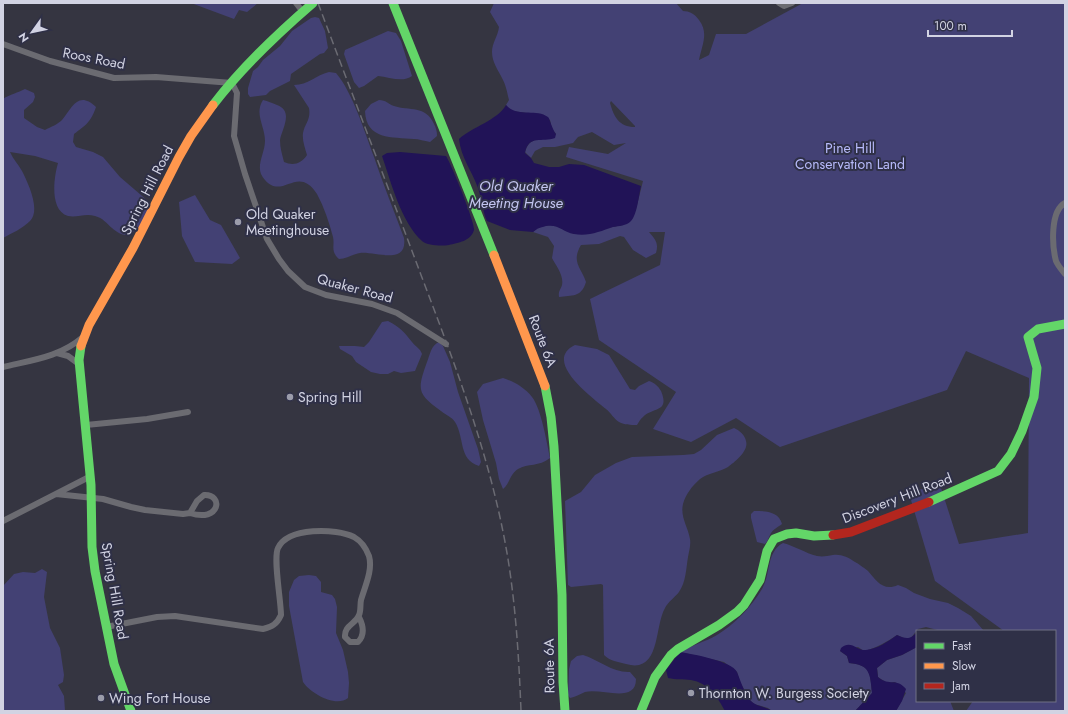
<svg xmlns="http://www.w3.org/2000/svg" width="1068" height="714" viewBox="0 0 1068 714" font-family="Jost,sans-serif">
<rect width="100%" height="100%" fill="#353541"/>
<path fill="#434174" fill-rule="evenodd" d="M191,3h67l-11,9 -8,-2 -5,9z
M494,3h182l7,8c6,0 12,3 16,9 10,13 3,25 0,40l10,-5 7,-21h30l57,-31h262v708h-99l7,-10h82v-70h-51l-69,-50 -27,-91 33,-2 18,56 69,-11 1,-155 -63,-27 -19,39 -167,57 -44,-29 -45,24 -38,-13 23,-37 -77,-52 -9,-41 70,-34 5,-33h-16c6,7 10,11 7,21l-10,5 -13,-8 -9,-13 -4,-1 -21,8 -18,1c-10,17 0,22 5,37 -5,16 -14,13 -27,15 -1,-6 2,-8 3,-12 2,-10 -6,-19 -10,-27l2,-12 -6,-9 -15,-5 5,-5 13,-2 9,2 14,7 49,-9 13,-16 7,-28 -77,-24 3,-10 39,7 18,-11 -12,2 -22,-13 -14,5 -5,6 -18,4h-12l-8,4 -4,7 -6,-6c4,-14 13,-13 26,-13l5,-5 -4,-5 -2,-9 -7,-5 -32,-4 -5,-6 3,-5c-2,-8 -3,-15 -7,-22 -4,-8 -10,-16 -10,-26 0,-9 6,-16 7,-25l-9,-15zM611,101l24,25v1c-16,0 -21,-10 -25,-24z
M315,17l4,1 6,13 3,17 -4,5 -4,1 -29,20 -1,7 -20,10 -4,4 -16,2 -2,-3v-6l5,-17 5,-4 5,-7 17,-14 12,-15 19,-13z
M388,31l8,2 5,8 11,35c-9,7 -23,1 -34,0l-14,10 -5,2 -5,-6 -10,-28 1,-4z
M329,72l7,1c17,20 29,60 38,84 9,27 20,54 30,81 4,28 -30,13 -44,15 -7,1 -14,6 -21,6 -9,-8 -4,-13 -6,-22 -4,-15 -9,-30 -16,-43 -17,-27 -31,-1 -46,-9 -4,-2 -8,-7 -10,-11 -4,-10 4,-22 4,-33 0,-15 -11,-27 -2,-41 5,1 9,3 14,5 17,6 5,24 3,35 0,8 2,14 4,22 9,4 17,2 23,-7 -2,-7 -5,-15 -4,-22 2,-10 8,-13 6,-25l-15,-23c14,0 22,-10 35,-13z
M25,89l9,4 1,4 -2,5 -9,8v8l13,9 8,3c6,-3 13,-6 17,-10 10,-12 16,-30 34,-13 -5,15 -10,18 -22,27l-1,8 3,5 17,5 10,5 17,20 28,24 2,5c-8,16 -17,41 -38,22 -6,-5 -9,-10 -17,-12 -10,-3 -18,2 -27,0 -19,-6 -14,-39 -10,-53l-23,-7 -25,-4c3,7 8,12 12,19 6,12 19,39 8,50 -8,8 -18,12 -27,17v-139c7,-5 15,-6 22,-10z
M379,100c7,0 9,4 15,6 15,5 32,-1 40,18 2,4 3,7 3,12l-7,6c-6,-1 -11,-3 -16,-3 -22,-2 -48,1 -49,-28l6,-7z
M195,195l15,25 11,5 19,33 -8,6 -37,-2 -13,-26 -3,-34z
M388,321c12,6 16,11 24,21 4,5 8,6 10,12l-7,17 -14,2 -7,-2 -6,3h-8l-9,-2 -15,-10 -4,-6 -12,-7 -1,-3h16l9,1 5,-5 13,-20z
M439,342l4,4 7,16 8,30 20,57 3,13 -2,4c-21,-7 -14,-28 -24,-44 -3,-5 -9,-7 -14,-11 -24,-17 -24,-21 -14,-49 3,-7 4,-17 12,-20z
M575,345l22,4 12,6 21,34 5,1 4,-4 10,-5c6,2 9,5 12,10 9,22 -8,16 -18,26 -3,2 -4,5 -6,8 -7,0 -12,0 -18,-3 -5,-3 -8,-9 -13,-13 -14,-12 -64,-48 -31,-64z
M503,378c12,4 22,10 29,19 9,11 15,46 18,61 -11,9 -22,5 -32,11 -9,6 -8,15 -15,20l-4,-10 -3,-16 -13,-43 -6,-28 6,-8z
M734,428c5,2 11,7 12,13 3,10 -11,21 -18,26 -9,5 -20,6 -28,12 -8,7 -14,15 -17,25 -3,13 5,23 7,35 1,6 -1,12 -2,18 -2,12 -2,25 -9,35 -4,5 -11,10 -14,16 -11,19 -4,66 -39,56 -8,-2 -16,-3 -22,-9l-1,-70 -2,-1 -30,3 -3,-2 -3,-84 16,-9 14,-17 21,-12 16,-6 51,-2 11,-1 7,-4 16,-15z
M754,511c11,0 25,0 28,13 -4,3 -10,6 -12,11 -2,4 -2,6 -5,9l-8,-2 -6,-24v-4z
M783,543c12,3 22,10 34,13 6,1 10,0 16,-1 8,-1 15,2 22,7 4,2 9,6 13,9 8,9 15,21 30,14l8,3 8,5 16,6 18,4 10,5 13,8 13,15h-43l-15,-4 -8,2 -8,10h-4l-9,-4c-10,7 -21,13 -33,16l-6,-4 -18,4 7,5 2,7c22,2 21,10 23,30l-17,18h-83l-4,-3 -14,-4 -4,-4 -10,-18 -3,-10 -13,-10 -44,-10c12,-7 25,-10 37,-17 17,-10 35,-29 45,-46 9,-15 4,-37 21,-46z
M42,569l5,3 -3,25 6,31 10,20 4,27 -1,7 -5,3 6,11 1,15h-62v-125l11,-12 9,-2 12,1z
M309,575l7,1 5,6v10l11,3 3,4 2,8 -1,26 7,17 5,22 1,11 -1,15c-12,10 -38,-5 -45,-16l-14,-76v-14l5,-12 5,-4z
M917,647v54h33l4,10h-58l10,-18 -11,-11 -8,1 -9,-6 -1,-9 10,-8 15,-5z
M583,655c16,5 30,18 47,17l6,7c0,25 -34,9 -51,13 -5,2 -10,5 -15,6l-2,-3 1,-26 2,-8 6,-5z"/>
<path fill="#211357" d="M506,105c12,13 30,3 42,12 2,2 4,12 8,17l-1,4c-13,5 -26,-4 -30,15l6,5 3,5 15,4h10l10,-3 15,1 57,21c-2,9 -4,29 -10,35 -5,5 -12,5 -18,6 -12,4 -25,10 -39,7 -11,-2 -15,-10 -28,-8 -7,2 -8,2 -13,6l-23,-2 -23,-9c-5,-11 -5,-22 -9,-33 -6,-17 -17,-30 -19,-49 13,-12 39,-19 47,-34z
M400,152l46,4c5,7 30,69 28,74 -3,11 -16,13 -25,15 -7,1 -21,1 -27,-4 -21,-19 -31,-59 -40,-85l5,-3z
M917,632v15l-15,8 -15,5 -10,8 1,9c12,10 18,0 28,12l-4,12 -6,10h-41l17,-18c-2,-20 -2,-28 -23,-30l-2,-7 -7,-5 1,-3c10,-9 16,3 25,2 11,-1 23,-9 31,-15 9,4 13,5 20,-3z
M680,652c12,2 52,9 57,20 4,10 7,20 13,28 6,7 15,6 22,11h-47c-8,-15 -17,-28 -34,-31 -8,-1 -15,0 -23,-2l-2,-8z"/>
<g fill="none" stroke-linecap="round" stroke-linejoin="round">
<path stroke="#6b6b71" stroke-width="6" d="M296,3l7,9
M779,3l5,3 8,-3
M3,44l47,17 64,17 42,-1 76,6 5,10 -3,43 11,38 22,65 12,20 9,12 17,16 21,8 46,9 25,9 49,31
M1065,203c-15,8 -13,43 -9,58 2,5 6,9 9,13
M57,353l11,3 11,8
M3,367c29,-7 57,-10 80,-30
M86,425l61,-6 41,-7
M56,494l47,5 28,8 14,3 38,4 7,-1
M204,495c20,-1 16,28 -14,18l7,-12z
M3,521l88,-45
M106,627l51,-10 18,-1 88,13c9,-2 14,-5 18,-14 0,-14 -8,-57 -3,-67 10,-21 58,-20 76,-11 7,4 12,11 15,19 4,14 -4,30 -8,44 -1,5 0,11 -2,15 -3,9 -15,10 -14,22l5,5h8c7,-7 5,-17 1,-25"/>
<path stroke="#63d668" stroke-width="9" d="M393,3l101,252
M213,105c29,-38 64,-71 100,-102
M81,346l-2,14 12,125 1,62 3,24 19,93 17,47
M545,386l6,31 3,30 8,148 1,87 2,29
M929,502l69,-31 13,-17 11,-23 12,-34 3,-29 -9,-31 10,-8 27,-5
M641,711l14,-34 16,-22 7,-6 41,-24 18,-13 7,-7 16,-25 7,-29 7,-12 13,-5 9,-1 18,3 19,-1"/>
<path stroke="#ff974d" stroke-width="9" d="M494,255l51,131
M81,346l8,-21 44,-77 46,-91 12,-21 22,-31"/>
<path stroke="#b3261e" stroke-width="9" d="M833,535l18,-3 78,-30"/>
<path stroke="#6b6b73" stroke-width="1.5" stroke-dasharray="8 4" stroke-linecap="butt" d="M318,3c34,91 69,181 103,272 35,92 71,186 87,284 8,50 11,101 13,152"/>
</g>
<g fill="#9b9caa" stroke="#2f3047" stroke-width="1.5">
<circle cx="238" cy="222" r="4"/>
<circle cx="290" cy="397" r="4"/>
<circle cx="691" cy="693" r="4"/>
<circle cx="101" cy="698" r="4"/>
</g>
<g text-anchor="middle" dominant-baseline="central" stroke-width="4" stroke-linejoin="round" paint-order="stroke">
<g font-size="14" fill="#d2d3e3" stroke="#2f3047">
<text transform="translate(94 58) rotate(11)">Roos Road</text>
<text transform="translate(147 190) rotate(-63)">Spring Hill Road</text>
<text transform="translate(355 288) rotate(15)">Quaker Road</text>
<text transform="translate(543 341) rotate(69)">Route 6A</text>
<text transform="translate(897 498) rotate(-21)">Discovery Hill Road</text>
<text transform="translate(115 591) rotate(80)">Spring Hill Road</text>
<text transform="translate(549 666) rotate(-91)">Route 6A</text>
</g>
<g font-size="14" fill="#b8bbfb" stroke="#2f3047">
<text x="850" y="148">Pine Hill<tspan x="850" dy="16">Conservation Land</tspan></text>
</g>
<g font-size="14" fill="#d2d3e3" stroke="#2f3047" text-anchor="start">
<text x="246" y="214">Old Quaker<tspan x="246" dy="16">Meetinghouse</tspan></text>
<text x="298" y="397">Spring Hill</text>
<text x="699" y="693">Thornton W. Burgess Society</text>
<text x="109" y="698">Wing Fort House</text>
</g>
<g font-size="15" font-style="italic" fill="#c2c4ef" stroke="#2f3047">
<text x="516" y="186">Old Quaker<tspan x="516" dy="17">Meeting House</tspan></text>
</g>
</g>
<rect width="1068" height="714" fill="none" stroke="#d2d3e3" stroke-width="8"/>
<rect x="916" y="630" width="140" height="72" fill="#2f3047" stroke="#707185"/>
<rect x="924" y="643" width="20" height="6" fill="#63d668" stroke="#707185"/>
<text x="952" y="650" font-size="12" fill="#d2d3e3">Fast</text>
<rect x="924" y="663" width="20" height="6" fill="#ff974d" stroke="#707185"/>
<text x="952" y="670" font-size="12" fill="#d2d3e3">Slow</text>
<rect x="924" y="683" width="20" height="6" fill="#b3261e" stroke="#707185"/>
<text x="952" y="690" font-size="12" fill="#d2d3e3">Jam</text>
<g transform="translate(32 32) rotate(237)" stroke="#2f3047" stroke-width="3" paint-order="stroke">
<path d="M0-3L7 15L0 10L-7 15Z" fill="#d2d3e3"/>
<text y="-6" font-size="11" font-weight="bold" text-anchor="middle" fill="#d2d3e3">N</text>
</g>
<path d="M928 30v6h84v-6" fill="none" stroke="#d2d3e3" stroke-width="2"/>
<text x="934" y="30" font-size="12" fill="#d2d3e3" stroke="#2f3047" stroke-width="3" paint-order="stroke">100 m</text>
</svg>
